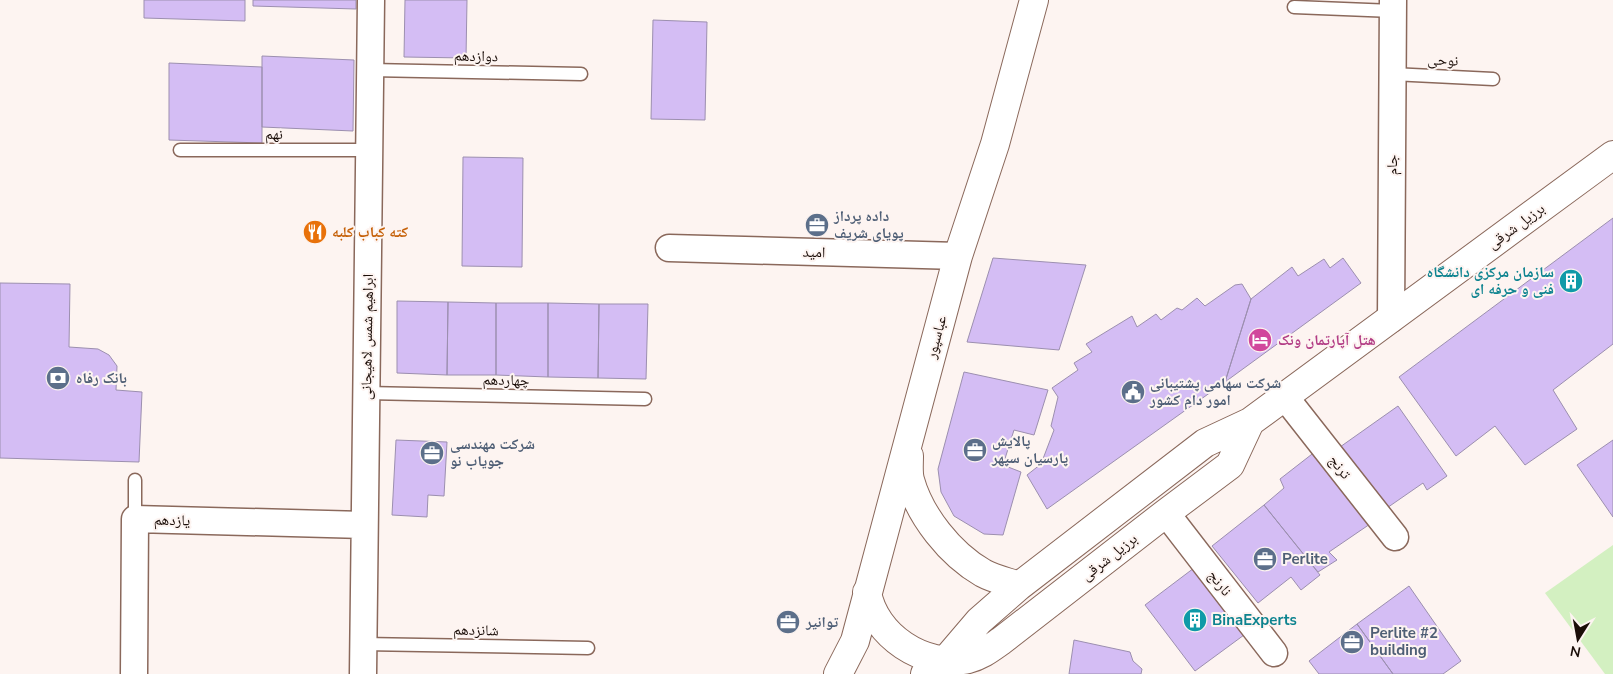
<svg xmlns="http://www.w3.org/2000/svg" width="1613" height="674" viewBox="0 0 1613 674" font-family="'Nunito Sans','Noto Naskh Arabic',sans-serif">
<rect width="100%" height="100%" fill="#fdf4f1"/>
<path fill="#d3f0c1" d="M1613,545v129h-8l-60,-81z"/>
<path fill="#d4bdf4" stroke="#9c8faf" d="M144,0h101v21l-101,-3z
M253,0h103v9l-103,-3z
M405,0h62l-1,58 -62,-1z
M653,20l54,2 -2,98 -54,-1z
M262,56l92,4 -1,71 -91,-4z
M169,63l93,4v76l-93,-3z
M463,157l60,1 -1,109 -60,-1z
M1613,218v126l-60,46 24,39 -52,36 -30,-39 -39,30 -57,-79z
M993,258l93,7 -27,85 -92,-8z
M1343,258l18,25 -136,99 26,-83 41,-32 6,9 26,-17 6,9z
M0,283l70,1 -1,63 29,2 11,6 8,11 -1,24 26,2 -3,70 -139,-4z
M1242,284l9,15 -26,83 -178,127 -20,-34 14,-11 13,-34 -3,-4 7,-29 -6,-9 26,-18 -4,-7 18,-11 -6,-8 46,-28 5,11 19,-13 5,6 16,-12 5,2 15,-12 8,8 30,-21z
M397,301l51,1 -1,73 -50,-2z
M448,302l48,1v72h-49z
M496,303h52v74l-52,-2z
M548,303l51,1 -1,74 -50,-1z
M599,304h49l-2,75 -48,-1z
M964,372l84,18 -14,45 -20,-5 -11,35 18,7 -18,63 -19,-1 -30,-18 -13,-24 -3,-23z
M1398,406l49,70 -20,14 -4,-7 -39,27 -44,-63z
M396,440l51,2 -3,54 -16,-1 -1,22 -35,-2z
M1613,440v77l-36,-52z
M1316,451l54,73 -41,28 8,8 -19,12 -54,-67 20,-17 -4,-9z
M1264,505l56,70 -19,15 -10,-13 -33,26 -46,-57z
M1194,568l50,67 -49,36 -50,-66z
M1409,586l52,75 -18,13h-50l-36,-50z
M1357,624l36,50h-74l-10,-13z
M1074,640l56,12 3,9 9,8 -1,5h-72z"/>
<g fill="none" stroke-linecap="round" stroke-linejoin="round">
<g stroke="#8a685b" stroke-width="15">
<path id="service" d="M1294,7l99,4
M370,70l211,4
M1392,74l101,5
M180,150h189
M366,393l279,6
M135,519v-39
M363,644l225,4"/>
</g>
<g stroke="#8a685b" stroke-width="29">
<path id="minor" d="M669,248l289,8
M1391,319l2,-319
M1285,397l110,140
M1166,513l108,140
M134,674l1,-155 229,6
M363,674l8,-674"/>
</g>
<g stroke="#8a685b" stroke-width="30">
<path id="secondary" d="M909,456c0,8 -1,17 1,24 10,36 40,74 73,93 11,6 25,9 36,13
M867,592c7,43 57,77 101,67 13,-3 23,-11 33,-18l165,-128 64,-48 20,-43
M838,674l17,-33 103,-385 37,-112 39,-144
M925,674l19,-12 35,-41 40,-35 186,-143 45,-21 363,-267"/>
</g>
<use href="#service" stroke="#fff" stroke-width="12"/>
<use href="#minor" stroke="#fff" stroke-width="26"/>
<use href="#secondary" stroke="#fff" stroke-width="28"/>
</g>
<defs>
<g id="office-disc" transform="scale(1.25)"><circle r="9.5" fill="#5c6f8a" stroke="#fdf4f1"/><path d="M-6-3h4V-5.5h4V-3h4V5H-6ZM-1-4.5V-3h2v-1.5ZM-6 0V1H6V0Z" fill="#fff"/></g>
<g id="restaurant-disc" transform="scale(1.25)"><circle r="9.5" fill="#e8710a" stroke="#fdf4f1"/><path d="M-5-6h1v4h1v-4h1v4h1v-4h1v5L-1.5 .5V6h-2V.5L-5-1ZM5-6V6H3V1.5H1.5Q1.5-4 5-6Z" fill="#fff"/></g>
<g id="building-disc" transform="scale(1.25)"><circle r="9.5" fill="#0f9aa8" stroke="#fdf4f1"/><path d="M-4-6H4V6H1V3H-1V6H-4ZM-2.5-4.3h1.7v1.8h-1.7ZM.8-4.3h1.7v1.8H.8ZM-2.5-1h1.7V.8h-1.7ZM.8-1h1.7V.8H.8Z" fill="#fff"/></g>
<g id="hotel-disc" transform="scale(1.25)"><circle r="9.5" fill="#d1479c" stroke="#fdf4f1"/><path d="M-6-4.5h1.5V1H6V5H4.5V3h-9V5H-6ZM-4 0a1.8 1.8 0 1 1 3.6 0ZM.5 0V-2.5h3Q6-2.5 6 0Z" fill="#fff"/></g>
<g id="bank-disc" transform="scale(1.25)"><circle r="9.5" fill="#5c6f8a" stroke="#fdf4f1"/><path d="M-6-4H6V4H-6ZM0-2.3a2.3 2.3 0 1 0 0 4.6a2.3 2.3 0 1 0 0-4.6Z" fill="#fff"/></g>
<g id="civic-disc" transform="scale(1.25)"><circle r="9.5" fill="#5c6f8a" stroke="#fdf4f1"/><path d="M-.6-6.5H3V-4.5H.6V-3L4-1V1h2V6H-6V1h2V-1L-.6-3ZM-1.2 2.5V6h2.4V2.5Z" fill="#fff"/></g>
</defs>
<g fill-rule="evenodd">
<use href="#office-disc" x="817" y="225"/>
<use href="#restaurant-disc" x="315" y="232"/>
<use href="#building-disc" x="1571" y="281"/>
<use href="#hotel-disc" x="1260" y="340"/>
<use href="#bank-disc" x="58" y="378"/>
<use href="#civic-disc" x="1133" y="392"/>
<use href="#office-disc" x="975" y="450"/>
<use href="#office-disc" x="432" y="453"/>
<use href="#office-disc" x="1265" y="559"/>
<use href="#building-disc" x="1195" y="620"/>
<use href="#office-disc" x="788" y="622"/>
<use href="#office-disc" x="1352" y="642"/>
</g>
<g text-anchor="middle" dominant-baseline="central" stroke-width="4" stroke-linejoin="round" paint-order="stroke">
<g font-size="15" fill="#1a0d08" stroke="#fdf4f1">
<text transform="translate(476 56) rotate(1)">دوازدهم</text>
<text transform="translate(1443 60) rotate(3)">نوحی</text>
<text x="274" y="134">نهم</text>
<text transform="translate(1392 165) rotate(-90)">جام</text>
<text transform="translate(1516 226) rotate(-36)">برزیل شرقی</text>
<text transform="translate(814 252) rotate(1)">امید</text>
<text transform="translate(367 337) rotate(-89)">ابراهیم شمس لاهیجانی</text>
<text transform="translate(936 337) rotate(-75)">عباسپور</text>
<text transform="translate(506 380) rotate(1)">چهاردهم</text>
<text transform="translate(1340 467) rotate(52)">ترنج</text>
<text transform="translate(172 520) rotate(1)">یازدهم</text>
<text transform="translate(1109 557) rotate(-38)">برزیل شرقی</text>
<text transform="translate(1220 583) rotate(52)">نارنج</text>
<text transform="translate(476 630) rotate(1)">شانزدهم</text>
</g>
<g font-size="15" font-weight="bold" fill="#4e5e75" stroke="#fdf4f1" text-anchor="start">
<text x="834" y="216">داده پرداز<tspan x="834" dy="17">پویای شریف</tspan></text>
<text x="76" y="378">بانک رفاه</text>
<text x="1150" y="383">شركت سهامى پشتيبانى<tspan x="1150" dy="17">امور دام كشور</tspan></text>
<text x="992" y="441">پالایش<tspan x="992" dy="17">پارسیان سپهر</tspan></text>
<text x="450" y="444">شرکت مهندسی<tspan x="450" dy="17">جویاب نو</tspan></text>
<text x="1282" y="559">Perlite</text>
<text x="806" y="622">توانیر</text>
<text x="1370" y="633">Perlite #2<tspan x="1370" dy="17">building</tspan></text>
</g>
<g font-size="15" font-weight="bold" fill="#c56008" stroke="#fdf4f1" text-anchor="start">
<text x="332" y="232">کته کباب کلبه</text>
</g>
<g font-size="15" font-weight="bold" fill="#0d838f" stroke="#fdf4f1" text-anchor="end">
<text x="1554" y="272">سازمان مرکزی دانشگاه<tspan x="1554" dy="17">فنی و حرفه ای</tspan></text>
<text x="1212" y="620" text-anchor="start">BinaExperts</text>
</g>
<g font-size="15" font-weight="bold" fill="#b23c85" stroke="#fdf4f1" text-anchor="start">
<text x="1278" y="340">هتل آپارتمان ونک</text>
</g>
</g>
<g transform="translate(1578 639) rotate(191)" stroke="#fdf4f1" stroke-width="4" paint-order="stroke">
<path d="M0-4L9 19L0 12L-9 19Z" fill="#1a0d08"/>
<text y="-8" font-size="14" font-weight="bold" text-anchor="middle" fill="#1a0d08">N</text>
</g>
</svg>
